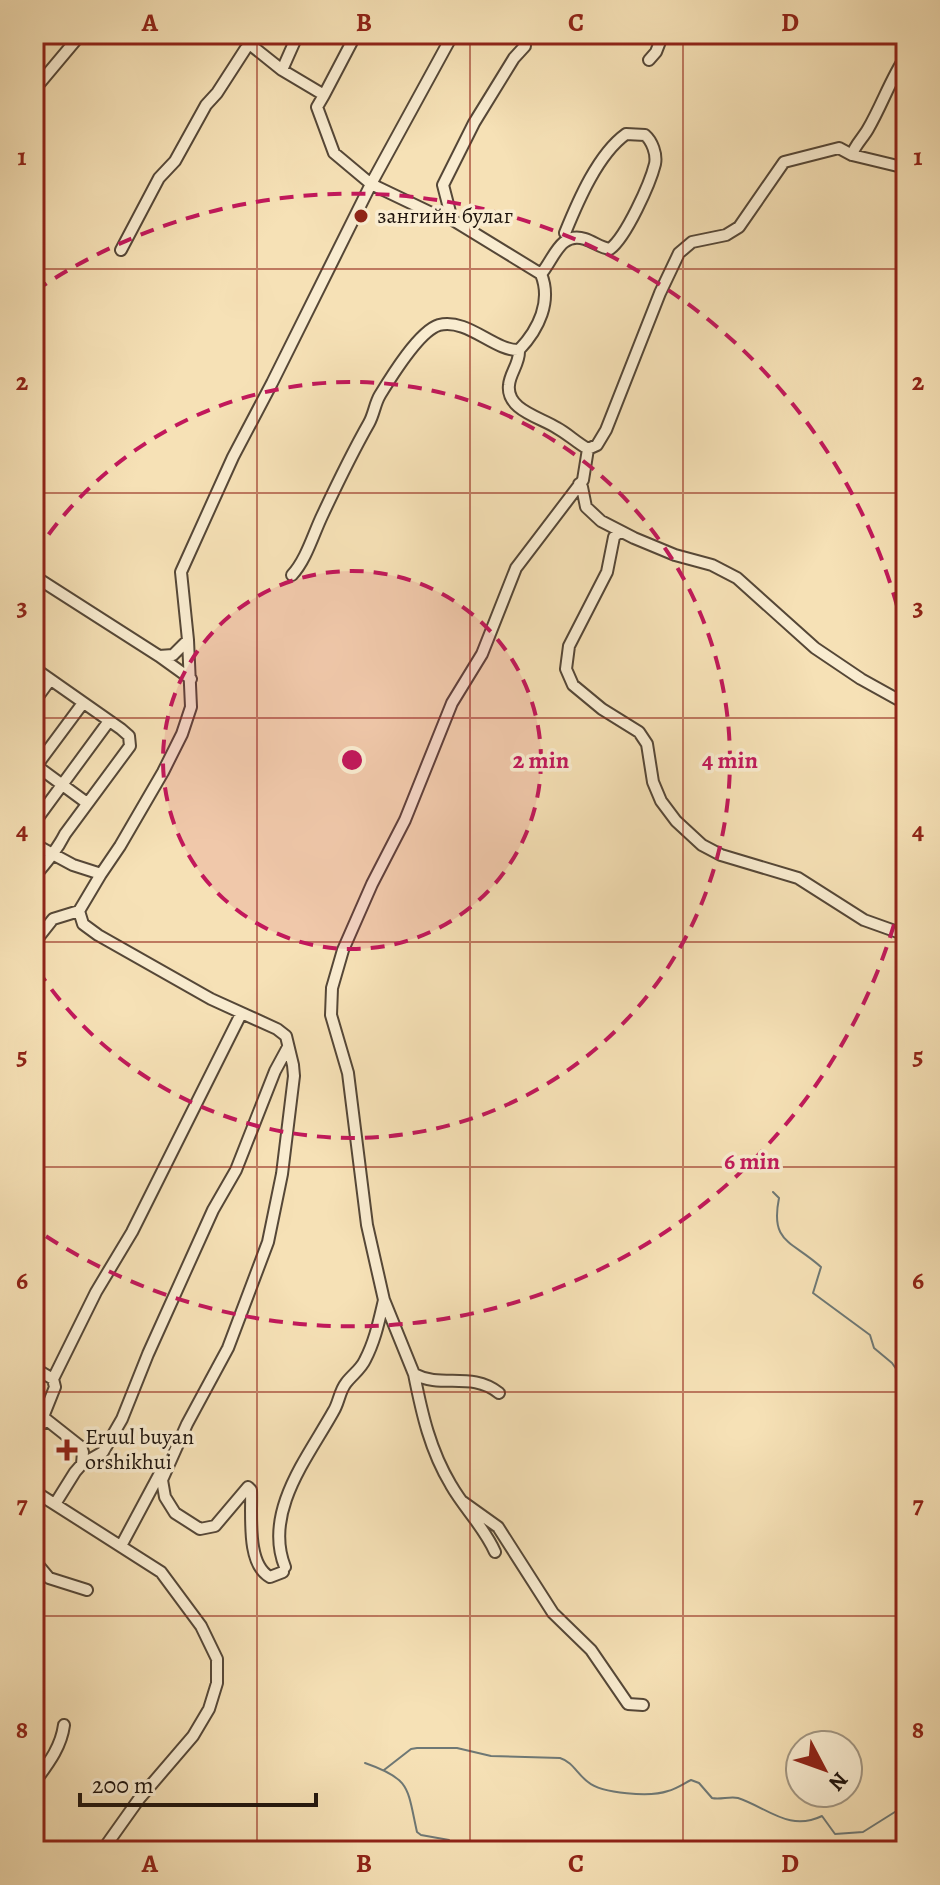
<svg xmlns="http://www.w3.org/2000/svg" width="940" height="1885" viewBox="0 0 940 1885" font-family="Alegreya,serif">
<rect width="100%" height="100%" fill="#f6e1b6"/>
<filter id="stains"><feTurbulence type="fractalNoise" baseFrequency=".0025" numOctaves="4"/><feColorMatrix values="0 0 0 0 .2 0 0 0 0 .09 0 0 0 0 .02 0 0 0 .5 -.17"/></filter>
<radialGradient id="worn" r=".72"><stop offset=".6" stop-color="#630" stop-opacity="0"/><stop offset="1" stop-color="#630" stop-opacity=".3"/></radialGradient>
<g fill="none" stroke-linecap="round" stroke-linejoin="round">
<path stroke="#6e7875" stroke-width="2" d="M773,1192l6,6c-9,45 12,42 42,69l-8,26 57,42 4,13 18,15 14,20
M365,1763c46,16 42,24 52,69l4,3 28,5 8,11
M384,1770l27,-21 6,-1h40l34,8 69,2c13,4 17,16 28,24 14,12 63,15 80,9 8,-2 15,-7 23,-11l8,3 13,15c8,2 18,-2 26,0 30,10 51,34 84,18l13,18 28,-2 43,-27"/>
<g stroke="#554737" stroke-width="14">
<path id="minor" d="M453,34l-82,150 71,34 6,-1 93,57
M649,60l7,-8 7,-18
M282,70l16,-36
M34,90l47,-56
M324,95l32,-61
M852,155c2,-9 11,-17 16,-26 14,-24 23,-51 38,-73
M34,189l1,-3
M448,217l2,-5 -7,-27 31,-62 40,-65 11,-12v-5l5,-7
M565,233c13,-32 33,-79 61,-99l19,1c7,6 12,19 10,29 -5,20 -29,73 -45,85 -9,-1 -16,-7 -25,-10 -25,-8 -31,20 -44,35 11,27 -2,55 -22,76 1,13 -9,23 -10,35 -3,25 31,32 48,43 11,6 20,15 31,21
M121,250l38,-72 16,-17 31,-56 11,-12 31,-48 -3,-4
M579,484l3,3 4,20 15,14 33,17 41,17 37,10 25,13 78,70 46,31 45,25
M620,531l-6,6 -7,35 -38,74 -3,23 7,16 29,24 37,23 8,12 6,38 8,19 15,20 26,24 19,10 77,23 66,42 42,15
M292,575c14,-15 21,-40 30,-59 15,-32 30,-63 47,-93 5,-9 6,-20 11,-28 11,-18 39,-64 59,-70 29,-7 55,26 80,25
M34,576l125,80 14,-1 15,-15
M159,656l32,23
M34,668l87,61 8,7 1,10 -65,88c-8,16 -19,29 -31,43
M34,702l16,-22
M34,764l53,39
M34,769l49,-66
M34,823l75,-102
M34,844l39,21 28,9 19,-28 43,-74 19,-38 9,-27 -3,-67 -7,-68 52,-115 39,-74 99,-199 -37,-31 -17,-46 7,-12 -42,-25 -45,-36
M101,874l-22,37 4,13 15,11 113,64 66,30 9,7 7,29 1,11 -12,98 -14,68 -40,106 -41,76 -25,56 3,17 10,16 25,16 15,-3 33,-39 3,3c1,25 -5,74 19,87l13,-5
M34,943l19,-24 26,-8
M34,1368l19,11
M414,1374c8,40 16,76 37,111 13,23 33,42 44,67
M499,1393c-28,-22 -57,-4 -85,-19l-30,-74 -17,-75 -19,-152 -17,-58 1,-27 11,-38 29,-66 33,-64 47,-117 30,-49 34,-86 67,-88 5,-31 9,-4 9,-15 54,-137 19,-40 13,-11 34,-7 13,-8 45,-65 55,-14 13,7 54,13
M34,1430l5,-6 7,-2
M82,1464l1,-12 -2,-5 -38,-30 12,-30 -2,-8 43,-87 36,-60 109,-218
M34,1491l127,81 40,54 16,33v24l-8,26 -16,27 -54,63 -37,52
M463,1502l35,25 55,86 38,37 37,54 15,1
M55,1504l20,-32 7,-8 21,-12 19,-33 26,-65 65,-144 23,-40 39,-99 13,-24
M121,1546l39,-73
M34,1560l15,18 38,12
M285,1567c-22,-55 23,-110 48,-155 6,-9 6,-20 13,-29 6,-8 15,-14 19,-23 10,-19 14,-39 19,-60
M34,1783c13,-18 27,-35 30,-58"/>
</g>
<use href="#minor" stroke="#f9ecd0" stroke-width="10"/>
</g>
<path fill="none" stroke="#8f2418" stroke-width="2" stroke-opacity="0.55" d="M257,34v1817M470,34v1817M683,34v1817M34,269h872M34,493h872M34,718h872M34,942h872M34,1167h872M34,1392h872M34,1616h872"/>
<circle cx="352" cy="760" r="189" fill="#c2185b" fill-opacity=".12"/>
<g fill="none" stroke="#c2185b" stroke-width="4" stroke-dasharray="14 10">
<circle cx="352" cy="760" r="189"/>
<path d="M35 554A378 378 0 1 1 35 966"/>
<path d="M906 878A566 566 0 0 1 35 1229M35 291A566 566 0 0 1 906 642"/>
</g>
<g fill="#8f2418" stroke="#f9ecd0" stroke-width="3">
<circle cx="361" cy="216" r="8"/>
<path d="M63 1438h8v8h8v8h-8v8h-8v-8h-8v-8h8z"/>
</g>
<g text-anchor="middle" dominant-baseline="central" stroke-width="7" stroke-linejoin="round" paint-order="stroke">
<g font-size="22" fill="#1f140d" stroke="#f9ecd0" text-anchor="start">
<text x="377" y="216">зангийн булаг</text>
<text x="85" y="1437">Eruul buyan<tspan x="85" dy="25">orshikhui</tspan></text>
</g>
</g>
<circle cx="352" cy="760" r="12" fill="#c2185b" stroke="#f9ecd0" stroke-width="4"/>
<g font-size="24" text-anchor="middle" font-weight="bold" fill="#c2185b" stroke="#f9ecd0" stroke-width="7" stroke-linejoin="round" paint-order="stroke">
<text x="541" y="768">2 min</text>
<text x="730" y="768">4 min</text>
<text x="752" y="1169">6 min</text>
</g>
<rect width="940" height="1885" fill="none" stroke="#f6e1b6" stroke-width="88"/>
<g transform="translate(824 1769) rotate(131)"><circle r="38" fill="#f9ecd0" stroke="#a29682" stroke-width="2"/>
<path d="M0-6L14 30L0 20L-14 30Z" fill="#8f2418"/>
<text y="-12" font-size="22" font-weight="bold" text-anchor="middle" fill="#1f140d">N</text>
</g>
<path d="M80 1793v12h236v-12" fill="none" stroke="#1f140d" stroke-width="4"/>
<text x="92" y="1793" font-size="24" fill="#1f140d" stroke="#f9ecd0" stroke-width="6" paint-order="stroke">200 m</text>
<rect x="44" y="44" width="852" height="1797" fill="none" stroke="#8f2418" stroke-width="3"/>
<g font-size="26" text-anchor="middle" font-weight="bold" fill="#8f2418">
<text x="150" y="31">A</text>
<text x="364" y="31">B</text>
<text x="576" y="31">C</text>
<text x="790" y="31">D</text>
<text x="22" y="165">1</text>
<text x="918" y="165">1</text>
<text x="22" y="390">2</text>
<text x="918" y="390">2</text>
<text x="22" y="615">3</text>
<text x="918" y="615">3</text>
<text x="22" y="839">4</text>
<text x="918" y="839">4</text>
<text x="22" y="1064">5</text>
<text x="918" y="1064">5</text>
<text x="22" y="1289">6</text>
<text x="918" y="1289">6</text>
<text x="22" y="1513">7</text>
<text x="918" y="1513">7</text>
<text x="22" y="1738">8</text>
<text x="918" y="1738">8</text>
<text x="150" y="1872">A</text>
<text x="364" y="1872">B</text>
<text x="576" y="1872">C</text>
<text x="790" y="1872">D</text>
</g>
<rect width="100%" height="100%" filter="url(#stains)"/>
<rect width="100%" height="100%" fill="url(#worn)"/>
</svg>
